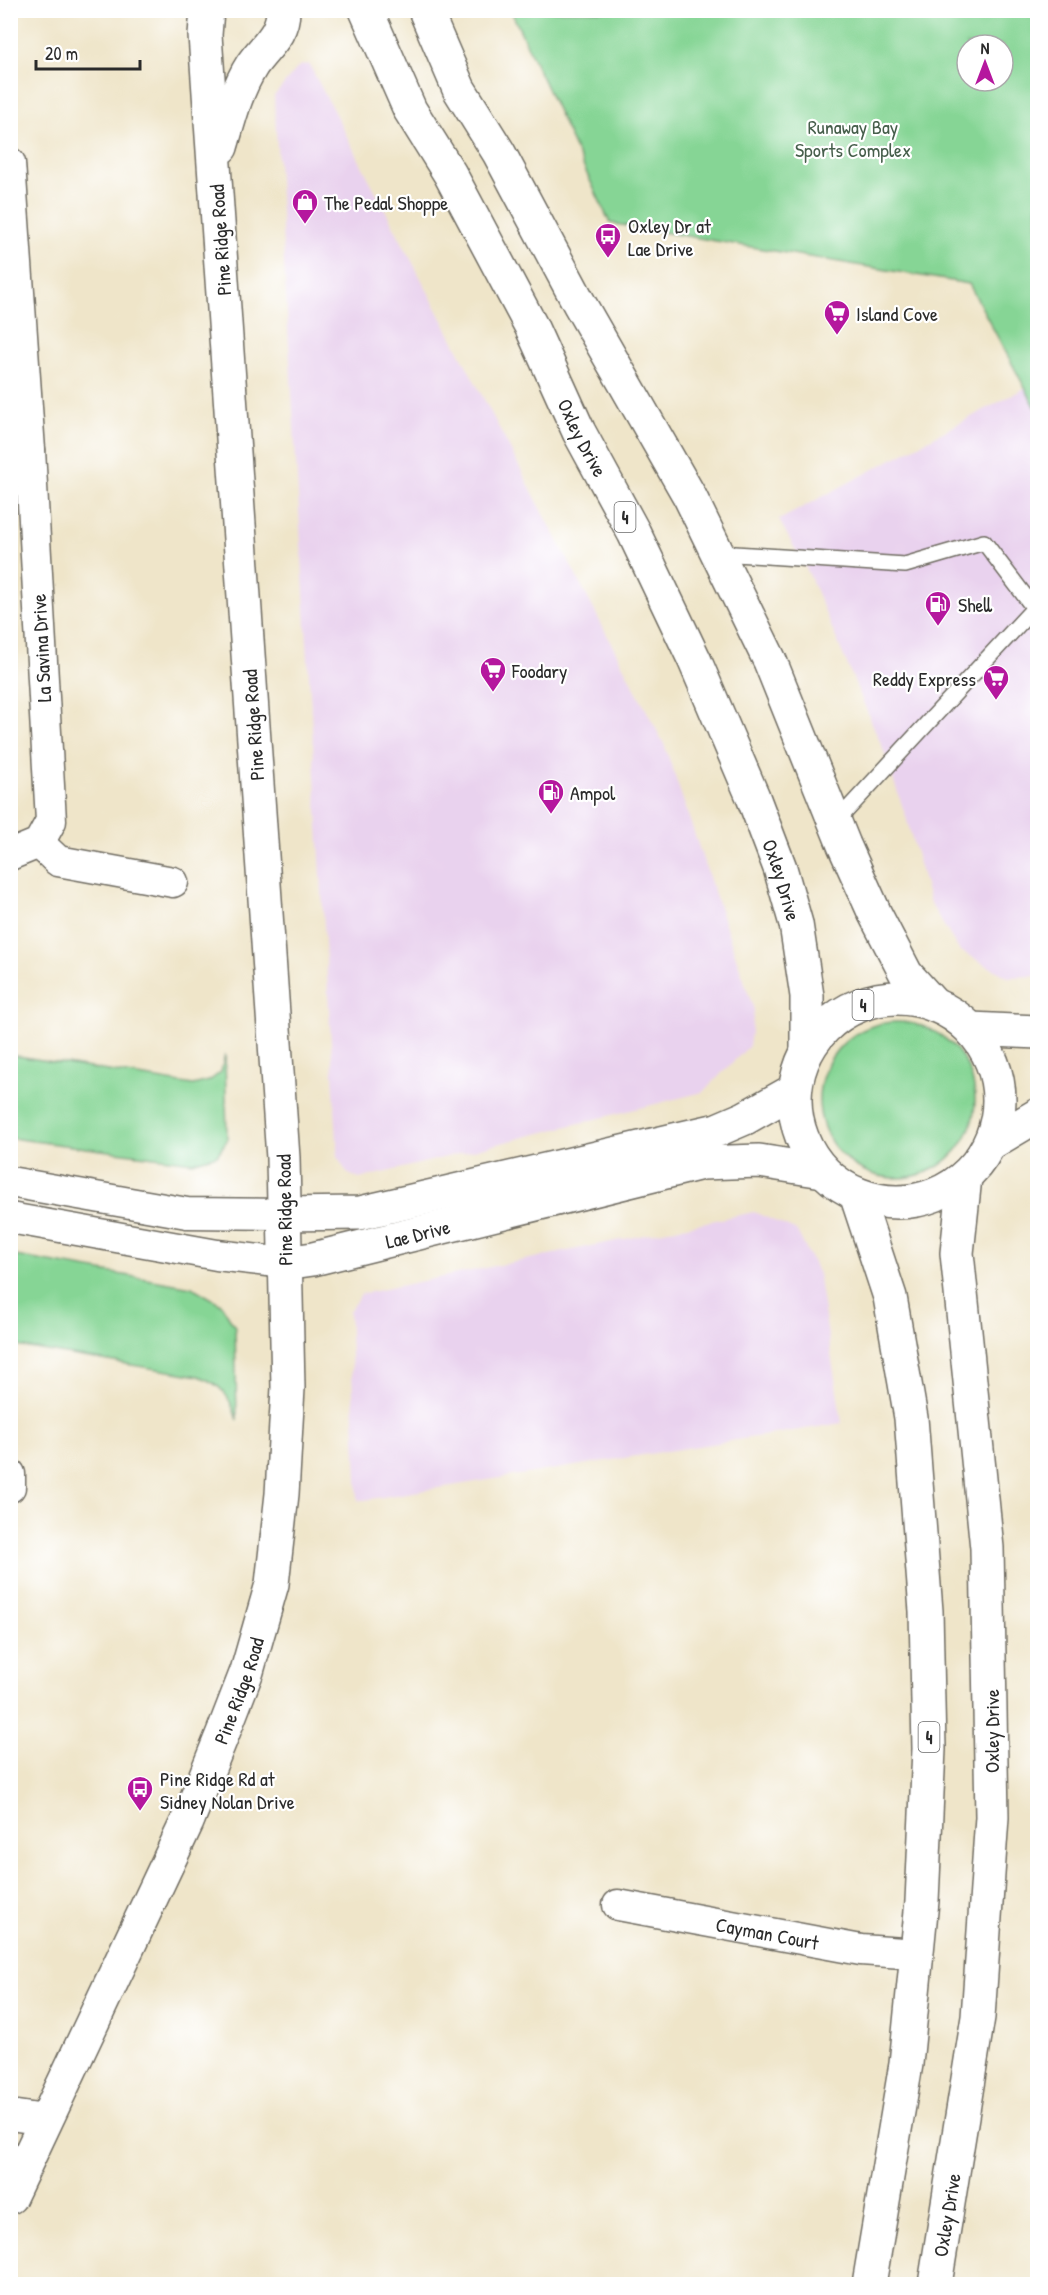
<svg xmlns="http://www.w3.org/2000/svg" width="1048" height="2295" viewBox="0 0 1048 2295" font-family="'Patrick Hand',sans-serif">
<rect width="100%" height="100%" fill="#fff"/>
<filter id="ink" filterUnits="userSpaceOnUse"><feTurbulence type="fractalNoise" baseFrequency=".0167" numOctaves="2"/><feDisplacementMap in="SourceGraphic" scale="12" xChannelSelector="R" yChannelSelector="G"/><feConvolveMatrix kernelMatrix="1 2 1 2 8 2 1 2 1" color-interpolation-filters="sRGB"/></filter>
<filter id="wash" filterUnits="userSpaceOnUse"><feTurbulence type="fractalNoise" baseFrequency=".008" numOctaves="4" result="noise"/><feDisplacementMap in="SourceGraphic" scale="24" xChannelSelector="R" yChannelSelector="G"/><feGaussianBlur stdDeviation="1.35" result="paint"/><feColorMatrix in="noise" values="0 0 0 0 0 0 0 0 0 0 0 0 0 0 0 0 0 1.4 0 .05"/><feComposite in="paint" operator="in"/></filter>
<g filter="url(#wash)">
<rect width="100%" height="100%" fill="#efe5c9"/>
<path fill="#e9d2ee" d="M309,64l355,680 90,266 -5,36 -46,46 -344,87 -12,-6 -9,-15 -64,-1062 25,-30z
M1025,388l13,22 -1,566 -29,1 -49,-27 -29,-47 -24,-86 -23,-68 -74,-175 -30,-54z
M754,1212l43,19 21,42 24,150 -484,78 -9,-190 12,-17z"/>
<path fill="#86d595" stroke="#588060" stroke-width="1.5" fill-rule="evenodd" d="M511,11h526v399l-68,-126 -359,-61zM967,45h36v36h-36z
M819 1100a78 78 0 1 1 156 0a78 78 0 1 1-156 0Z
M225,1054l2,86 -10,15 -25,7 -181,-24v-83l182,30 16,-4 12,-9z
M10,1255l182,32 29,17 14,23 2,93c-7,-24 -15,-35 -38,-44l-188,-31z"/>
</g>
<g filter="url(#ink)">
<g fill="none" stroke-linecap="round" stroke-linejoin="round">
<g stroke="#706c62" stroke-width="18">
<path id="service" d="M719,553l186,12 79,-23 50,66 -199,215"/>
</g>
<g stroke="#706c62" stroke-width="33">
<g id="minor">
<path d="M10,163l20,287 -20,1"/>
<path d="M39,843l19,18 115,21"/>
<path d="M10,855l29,-12 12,-22 -21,-371"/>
<path d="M10,1182l177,31 96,1"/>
<path d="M10,1218l207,37 68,8"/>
<path d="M10,1474v13"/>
<path id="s1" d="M618,1905l243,45 56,4"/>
<path d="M10,2115l35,5"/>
</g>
</g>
<g stroke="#706c62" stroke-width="36">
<g id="tertiary">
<path d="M221,147c8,-27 15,-57 31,-82 13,-19 31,-30 31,-55"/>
<path d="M283,1214l77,-1 357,-83 28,-12 50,-28"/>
<path id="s2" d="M285,1263l28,-4 389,-96 57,-2 64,10"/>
<path id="s3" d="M10,2197l177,-375 36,-89 24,-62 25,-87 10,-90 6,-106 -5,-230 -78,-1123 2,-25"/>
</g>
</g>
<g stroke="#706c62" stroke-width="36">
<path id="secondary" d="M971,1029l67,3
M991,1143l47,-28"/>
</g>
<g stroke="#706c62" stroke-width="36">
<g id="primary">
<path id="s4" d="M366,10l44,100 40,64 81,152 48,106 55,101 60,126 59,138 27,71 16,56 11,72v54"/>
<path d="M425,10l34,79 40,64 80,150 111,194 80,164 74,184 31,69 31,60 28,31"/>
<circle cx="897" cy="1100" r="102"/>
<path d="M856,1194l34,103 21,121 15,193 3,138 -7,152 -16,163 -37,220"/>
<path id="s5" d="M935,2284l43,-267 14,-200 -5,-269 -30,-295 8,-76"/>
</g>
</g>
<use href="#service" stroke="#fff" stroke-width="15"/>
<use href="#minor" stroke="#fff" stroke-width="30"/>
<use href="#tertiary" stroke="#fff" stroke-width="33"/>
<use href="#secondary" stroke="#fff" stroke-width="33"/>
<use href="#primary" stroke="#fff" stroke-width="33"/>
</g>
</g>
<defs>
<g id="shop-pin" transform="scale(1.35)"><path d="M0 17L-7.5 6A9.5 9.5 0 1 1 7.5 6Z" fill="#b5179e" stroke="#fff"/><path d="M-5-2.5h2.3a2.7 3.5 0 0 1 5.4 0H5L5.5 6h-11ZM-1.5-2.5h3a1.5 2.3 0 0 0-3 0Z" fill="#fff"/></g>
<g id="bus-pin" transform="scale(1.35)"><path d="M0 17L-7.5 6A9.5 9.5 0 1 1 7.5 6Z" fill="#b5179e" stroke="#fff"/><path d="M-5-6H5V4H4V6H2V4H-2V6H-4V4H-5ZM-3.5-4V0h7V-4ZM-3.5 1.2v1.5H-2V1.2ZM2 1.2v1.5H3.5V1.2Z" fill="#fff"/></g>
<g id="supermarket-pin" transform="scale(1.35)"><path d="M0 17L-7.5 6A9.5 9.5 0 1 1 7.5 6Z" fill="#b5179e" stroke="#fff"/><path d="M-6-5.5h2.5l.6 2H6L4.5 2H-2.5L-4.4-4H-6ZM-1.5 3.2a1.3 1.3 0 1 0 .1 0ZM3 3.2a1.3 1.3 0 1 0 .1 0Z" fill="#fff"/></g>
<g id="fuel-pin" transform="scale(1.35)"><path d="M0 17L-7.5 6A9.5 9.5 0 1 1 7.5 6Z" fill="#b5179e" stroke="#fff"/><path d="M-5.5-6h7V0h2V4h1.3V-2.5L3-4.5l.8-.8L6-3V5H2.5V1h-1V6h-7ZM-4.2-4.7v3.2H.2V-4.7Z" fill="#fff"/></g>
</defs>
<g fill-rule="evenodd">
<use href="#shop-pin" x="305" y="202"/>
<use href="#bus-pin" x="608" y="236"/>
<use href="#supermarket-pin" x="837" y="313"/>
<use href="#fuel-pin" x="938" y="604"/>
<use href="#supermarket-pin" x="493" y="670"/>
<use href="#supermarket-pin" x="996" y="678"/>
<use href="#fuel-pin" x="551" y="792"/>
<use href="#bus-pin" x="140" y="1789"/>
</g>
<g text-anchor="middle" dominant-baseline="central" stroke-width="4.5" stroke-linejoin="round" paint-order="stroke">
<g fill="#fff" stroke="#6b6b6b" stroke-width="1.5">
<rect x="614.5" y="502" width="21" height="30" rx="4.5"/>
<rect x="852.5" y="990" width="21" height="30" rx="4.5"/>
<rect x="918.5" y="1722" width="21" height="30" rx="4.5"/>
</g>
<g font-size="18" font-weight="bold" fill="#2b2b2b">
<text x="625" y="517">4</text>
<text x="863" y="1005">4</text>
<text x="929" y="1737">4</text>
</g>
<g font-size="20" fill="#465e4b" stroke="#fff">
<text x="853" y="126">Runaway Bay<tspan x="853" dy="23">Sports Complex</tspan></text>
</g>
<g font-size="20" fill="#2b2b2b" stroke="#fff" text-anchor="start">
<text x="324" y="202">The Pedal Shoppe</text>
<text x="628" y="225">Oxley Dr at<tspan x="628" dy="23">Lae Drive</tspan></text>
<text x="856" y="313">Island Cove</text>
<text x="958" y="604">Shell</text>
<text x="512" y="670">Foodary</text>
<text x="976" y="678" text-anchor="end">Reddy Express</text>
<text x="570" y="792">Ampol</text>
<text x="160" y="1778">Pine Ridge Rd at<tspan x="160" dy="23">Sidney Nolan Drive</tspan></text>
</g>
<g font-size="20" fill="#2b2b2b" stroke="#fff">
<text transform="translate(220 240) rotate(-94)">Pine Ridge Road</text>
<text stroke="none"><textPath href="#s4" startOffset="480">Oxley Drive</textPath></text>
<text transform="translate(41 648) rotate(-93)">La Savina Drive</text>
<text transform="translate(253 725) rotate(-94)">Pine Ridge Road</text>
<text stroke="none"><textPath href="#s4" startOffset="966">Oxley Drive</textPath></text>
<text transform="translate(284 1210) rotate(-91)">Pine Ridge Road</text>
<text stroke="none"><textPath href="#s2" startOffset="136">Lae Drive</textPath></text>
<text stroke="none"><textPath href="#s3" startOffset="556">Pine Ridge Road</textPath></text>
<text transform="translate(991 1731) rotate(-90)">Oxley Drive</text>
<text stroke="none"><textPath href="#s1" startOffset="152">Cayman Court</textPath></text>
<text stroke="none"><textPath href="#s5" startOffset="70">Oxley Drive</textPath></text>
</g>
</g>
<rect width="1048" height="2295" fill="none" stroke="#fff" stroke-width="36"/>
<g transform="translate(985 63)"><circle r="28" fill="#ffffff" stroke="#aaaaaa" stroke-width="1.5"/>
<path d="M0-4.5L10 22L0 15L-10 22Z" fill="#b5179e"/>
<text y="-9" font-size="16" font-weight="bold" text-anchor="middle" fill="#2b2b2b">N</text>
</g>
<path d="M36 60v9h104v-9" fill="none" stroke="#2b2b2b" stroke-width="3"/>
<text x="45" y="60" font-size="18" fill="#2b2b2b" stroke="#ffffff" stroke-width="4.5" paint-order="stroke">20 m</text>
</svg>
